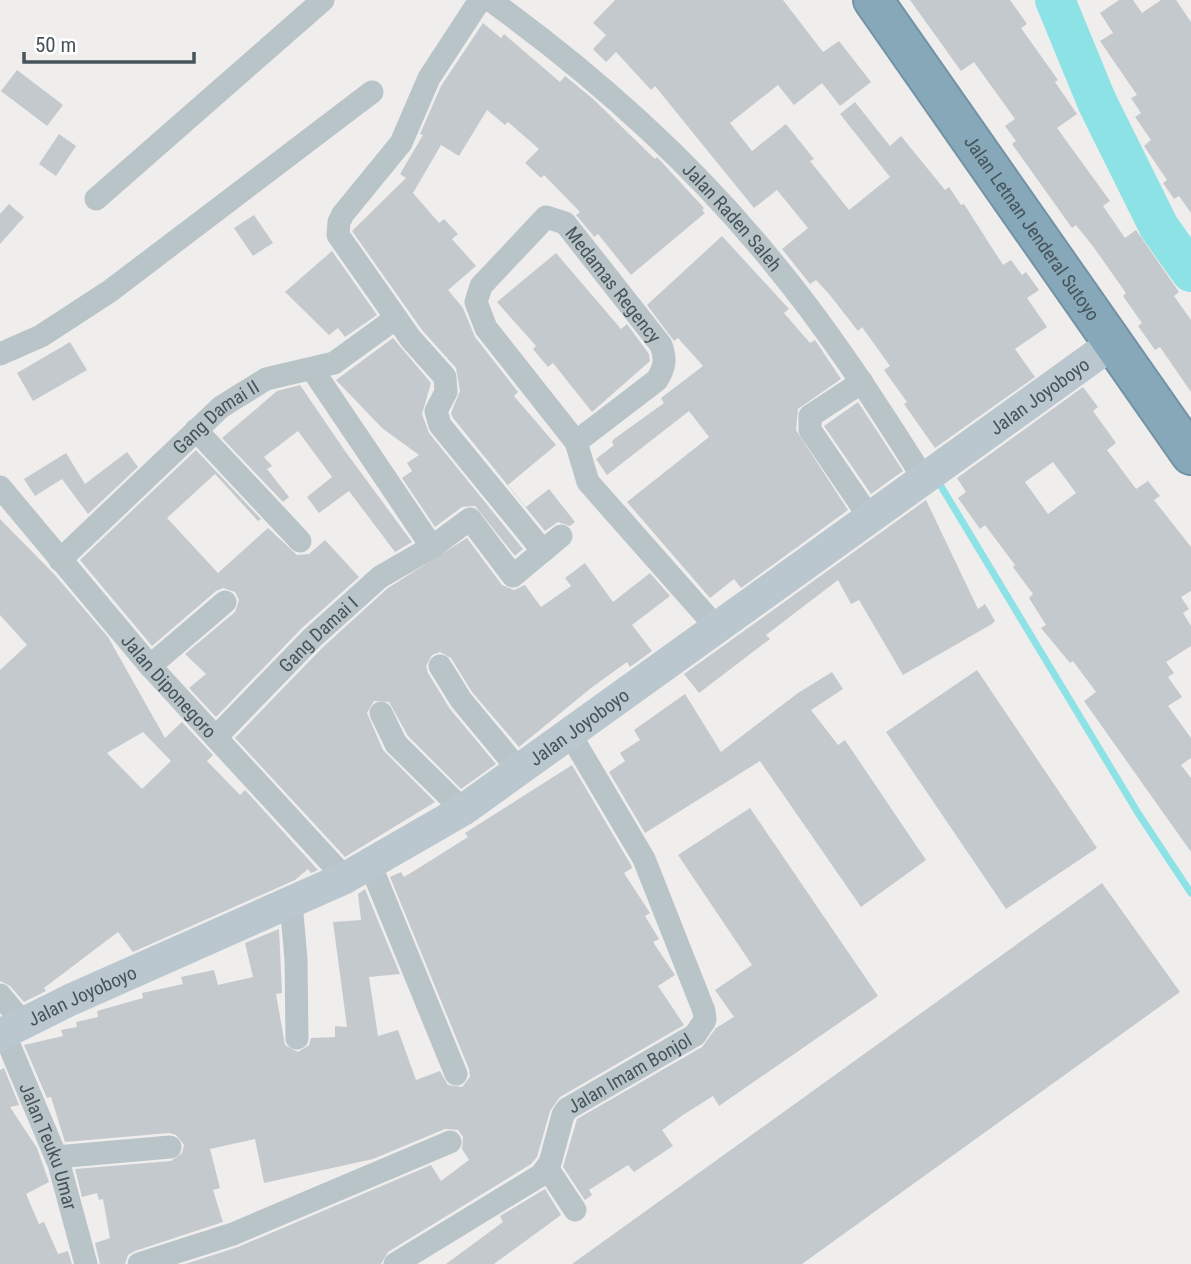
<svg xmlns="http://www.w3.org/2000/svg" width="1191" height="1264" viewBox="0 0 1191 1264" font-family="'Roboto Condensed',sans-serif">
<rect width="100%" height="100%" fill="#f0eded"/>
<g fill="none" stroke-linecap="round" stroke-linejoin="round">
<path stroke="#8de2e6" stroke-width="7" d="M936,478l202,335 53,80"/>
<path stroke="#8de2e6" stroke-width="40" d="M1055,0l42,102 62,125 32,45"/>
</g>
<path fill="#c4c9cd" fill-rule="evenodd" d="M615,0h168l40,52 16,-11 32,41 -31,24 -18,-23 -28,22 -16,-20 -48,38 22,28 34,-27 28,35 -4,2 39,49 41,-33 -50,-63 15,-12 35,44 11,-10 44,54 4,-3 12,18 3,-1 39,61 8,-5 11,15 4,-3 13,18 -12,8 20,29 -32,22 20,28 -100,71 -31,-44 3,-2 -23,-32 6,-4 -28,-39 -4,4 -29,-37 -13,-14 -6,4 -28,-35 26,-21 -31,-38 -23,18 -99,-122 -4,4 -35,-38 -10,10 -13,-13 13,-14 -13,-12z
M910,0h100l17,24 -6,4 37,52 -3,2 22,32 -20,14 53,73 -7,5 22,32 11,-8 43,62 -5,4 17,24v72l-31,-45 -5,3 -17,-24 4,-3 -19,-27 3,-3 -31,-44 -19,-24 -4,3 -60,-84 4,-3 -11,-15 10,-7 -41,-57 -13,9z
M1119,0h14l9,13 19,-13h15l15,22v191l-12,-17 -5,3 -11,-16 4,-3 -23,-34 7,-6 -16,-23 6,-4 -10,-15 6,-3 -37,-54 13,-8 -13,-20z
M483,23l18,15 3,-4 56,48 5,-6 27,22 63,61 2,-2 47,51 -2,2 3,3 -74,62 -33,-41 -4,3 -2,-3 -16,-19 4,-3 -36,-37 -3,3 -16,-15 14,-14 -31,-27 -3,3 -18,-15 -28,46 -18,-11 -28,48 26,30 5,-4 14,15 -6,5 24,27 -28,24 15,18 12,29 43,55 -4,4 42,49 -48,40 18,22 23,-18 26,33 -5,4 -12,-4 -13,9 -92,-113 -2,-5 9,-22 -4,-23 -34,-38 -70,-99 54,-53 -6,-4 23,-39 -3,-1 21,-48z
M17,70l46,35 -16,21 -46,-35z
M59,134l17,12 -20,30 -17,-12z
M9,204l15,13 -24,27v-30z
M254,215l19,28 -20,13 -19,-28z
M722,236l67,73 -5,4 26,30 5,-3 26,39 -43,30 -2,21 52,80 -107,78 -7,-9 -24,19 -83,-96 82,-65 -20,-26 -82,64 -11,-16 18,-14 -2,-3 2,-3 50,-36 -3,-5 42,-32 -25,-28 -4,3 -27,-36z
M332,251l45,64 -32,22 -7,-9 -9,7 -44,-43z
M556,253l65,76 6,-5 22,30 1,7 -58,51 -39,-49 -5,4 -15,-18 3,-3 -39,-44z
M393,338l38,45 -9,31 7,19 94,116 -8,7 -40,-50 -13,1 -27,20 -33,-49 10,-7 -5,-8 12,-8 -37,-27 -46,-48z
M70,342l17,28 -54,31 -16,-28z
M300,385l45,66 67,91 -17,10 -46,-61 -30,22 -12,-16 25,-20 -34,-46 -34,26 8,9 -5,3 22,28 -6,5 -61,-64 55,-47z
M1083,387l15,20 -5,4 23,32 -9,7 29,39 12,-8 12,15 -6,4 37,47v44l-10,6 8,12 -6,4 8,13v20l-25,16 8,11 -6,4 14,20 -14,9 23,32v20l-10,7 10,13v74l-107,-151 12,-9 -23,-31 -3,2 -29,-35 5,-3 -17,-27 4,-4 -20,-27 2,-2 -30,-40 -5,4 -22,-31 8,-6 -9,-14zM1053,462l23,31 -28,21 -23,-32z
M858,402l45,69 -32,23 -47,-68z
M196,450l65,69 -3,2 -43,-47 -48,44 51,55 50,-45 29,27 12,-1 16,-14 34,37 -57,51 -86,89 -27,-29 17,-14 -21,-20 50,-42 4,-12 -4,-8 -12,-4 -7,3 -64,55 -72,-86z
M127,452l11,15 -50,47 -26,-35 -27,17 -11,-17 42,-26 19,31z
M926,500l52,109 7,-5 10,17 -3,3 -89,51 -44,-75 -8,4 -13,-24 -72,55 4,4 -71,54 -15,-19z
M0,519l55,56 53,62 57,101 17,-16 31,33 -6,6 33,34 5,-5 73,80 -7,3 -3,-4 -13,11 -162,72 -15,-20 -74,56 2,3 -22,11 -14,-16 -10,-5v-311l27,-25 -27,-30zM143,732l28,29 -29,28 -35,-36z
M467,538l35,47 12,5 11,-5 16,22 30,-21 -6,-8 20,-15 28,39 37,-29 20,23 -38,29 20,26 -22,16 -3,-5 -36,26 -72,59 -47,-55 -21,-34 -11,-6 -8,3 -6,11 2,7 22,36 46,55 -35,25 -53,-53 -19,-34 -15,-1 -7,12 16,37 52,52 -90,55 -110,-119 87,-90 66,-60z
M977,670l120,178 -91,61 -120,-177z
M832,672l11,17 -32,21 27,35 7,-5 81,120 -65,47 -101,-146 -115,72 -36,-61 16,-11 -5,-8 20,-13 -6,-10 51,-36 36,58 77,-59z
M572,765l59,100 1,3 -8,5 26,40 -5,3 14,23 -6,3 22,33 -17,11 26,39 -124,72 -10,14 -13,46 -6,7 -143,88 -7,12h-196l53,-17 193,-82 10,16 28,-21 -7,-11 1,-12 -5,-7 -13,-1 -72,30 -109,24 -9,-44 -45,10 10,39 -7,2 10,32 -88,29 -7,4 -3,9h-25l-5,-21 15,-5 -7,-39 -4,1 -2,-7 -15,4 -7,-28 96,-8 11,-8 2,-8 -8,-10 -7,-2 -104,9 -14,-45 -4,1 -23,-53 39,-9 -2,-6 16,-3 -1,-5 22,-5 -1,-6 46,-13 -1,-5 41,-9 -2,-7 33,-7 4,15 35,-8 -8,-34 34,-14 3,64 -6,1 9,51 13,7 11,-7 2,-7 24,-1v-11l12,1 -14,-105 28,-2 -3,-26 7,-5 35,85 -31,3 9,59 20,-6 18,50 24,-9 8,14 14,2 8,-10 -1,-8 -79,-192 11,-5 3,5 18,-11 46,-29 -3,-4z
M750,808l128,188 -159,110 -6,-10 -30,19 -21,15 11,16 -39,26 -6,-7 -39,25 3,5 -7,5 -22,-33 14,-48 125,-72 14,-19 18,-11 -19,-27 37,-25 -74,-110z
M1102,883l78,109 -378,272h-230z
M4,1068l15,37 -9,2 27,41 12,34 -23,12 13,30 5,-2 14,32 10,-3 4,13h-72v-194z
M545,1189l16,26 -67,49h-48l57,-42 -3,-6z"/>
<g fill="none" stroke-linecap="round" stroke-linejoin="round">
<g stroke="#7393a5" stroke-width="42">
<g id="highway">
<path id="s9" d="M873,0l318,455"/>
</g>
</g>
<g stroke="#b9c4c9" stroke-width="23">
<path d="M480,0l-51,78 -28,65 -58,71 -4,8 -1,13 73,104 34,38 1,15 -10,19 4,14 103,126"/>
<path id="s1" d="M490,0c101,73 196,157 276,254 59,70 109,147 158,225"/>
<path d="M96,199l227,-199"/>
<path d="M0,354l41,-18 69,-45 262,-199"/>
<path d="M312,369l120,178 38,-28 43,57 48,-40"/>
<path d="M862,382l-52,34v14l60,88"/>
<path d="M196,430l104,111"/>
<path id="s2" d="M576,442l-90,-114 -10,-26 5,-16 65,-69 19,6 96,122c5,14 4,22 -4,35l-81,62 12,40 129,146"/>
<path id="s3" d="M0,487l150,179 195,212"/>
<path id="s4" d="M60,560l161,-153 45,-28 68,-16 62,-45"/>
<path d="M150,666l75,-64"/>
<path d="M440,666l21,34 58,70"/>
<path d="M381,713l15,31 67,66"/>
<path id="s5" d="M216,737l96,-99 68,-61 52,-30"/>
<path d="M370,864l86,210"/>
<path d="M291,903l5,56 1,79"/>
<path d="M0,995l23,28"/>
<path id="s6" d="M4,1033l55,131 27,100"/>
<path d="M56,1157l114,-10"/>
<path d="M548,1169l27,41"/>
<path d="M139,1264l94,-30 217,-92"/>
<path id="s7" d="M395,1264l146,-89 9,-12 13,-48 4,-6 128,-74 10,-15 -1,-9 -60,-152 -74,-125"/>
</g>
<path stroke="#bac7ce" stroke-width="32" id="s8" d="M0,1035l70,-35 275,-122 118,-68 650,-467"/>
<use href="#highway" stroke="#87a8b9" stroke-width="38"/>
</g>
<g text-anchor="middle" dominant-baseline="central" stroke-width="6" stroke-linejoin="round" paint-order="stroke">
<g font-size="19" fill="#465359" stroke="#fff">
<text stroke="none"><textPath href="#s1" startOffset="326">Jalan Raden Saleh</textPath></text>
<text stroke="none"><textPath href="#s9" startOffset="278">Jalan Letnan Jenderal Sutoyo</textPath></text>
<text stroke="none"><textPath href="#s2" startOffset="383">Medamas Regency</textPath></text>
<text stroke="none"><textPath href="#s8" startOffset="1225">Jalan Joyoboyo</textPath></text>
<text stroke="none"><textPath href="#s4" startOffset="212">Gang Damai II</textPath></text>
<text stroke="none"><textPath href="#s5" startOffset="145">Gang Damai I</textPath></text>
<text stroke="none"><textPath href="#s3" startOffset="261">Jalan Diponegoro</textPath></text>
<text stroke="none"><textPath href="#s8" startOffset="658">Jalan Joyoboyo</textPath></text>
<text stroke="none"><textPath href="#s8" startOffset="91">Jalan Joyoboyo</textPath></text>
<text stroke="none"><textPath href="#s7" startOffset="315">Jalan Imam Bonjol</textPath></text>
<text stroke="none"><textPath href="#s6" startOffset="122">Jalan Teuku Umar</textPath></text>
</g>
</g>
<path d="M24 52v10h170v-10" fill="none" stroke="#465359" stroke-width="3.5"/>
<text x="35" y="52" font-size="21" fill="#465359" stroke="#ffffff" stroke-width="5" paint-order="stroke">50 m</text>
</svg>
